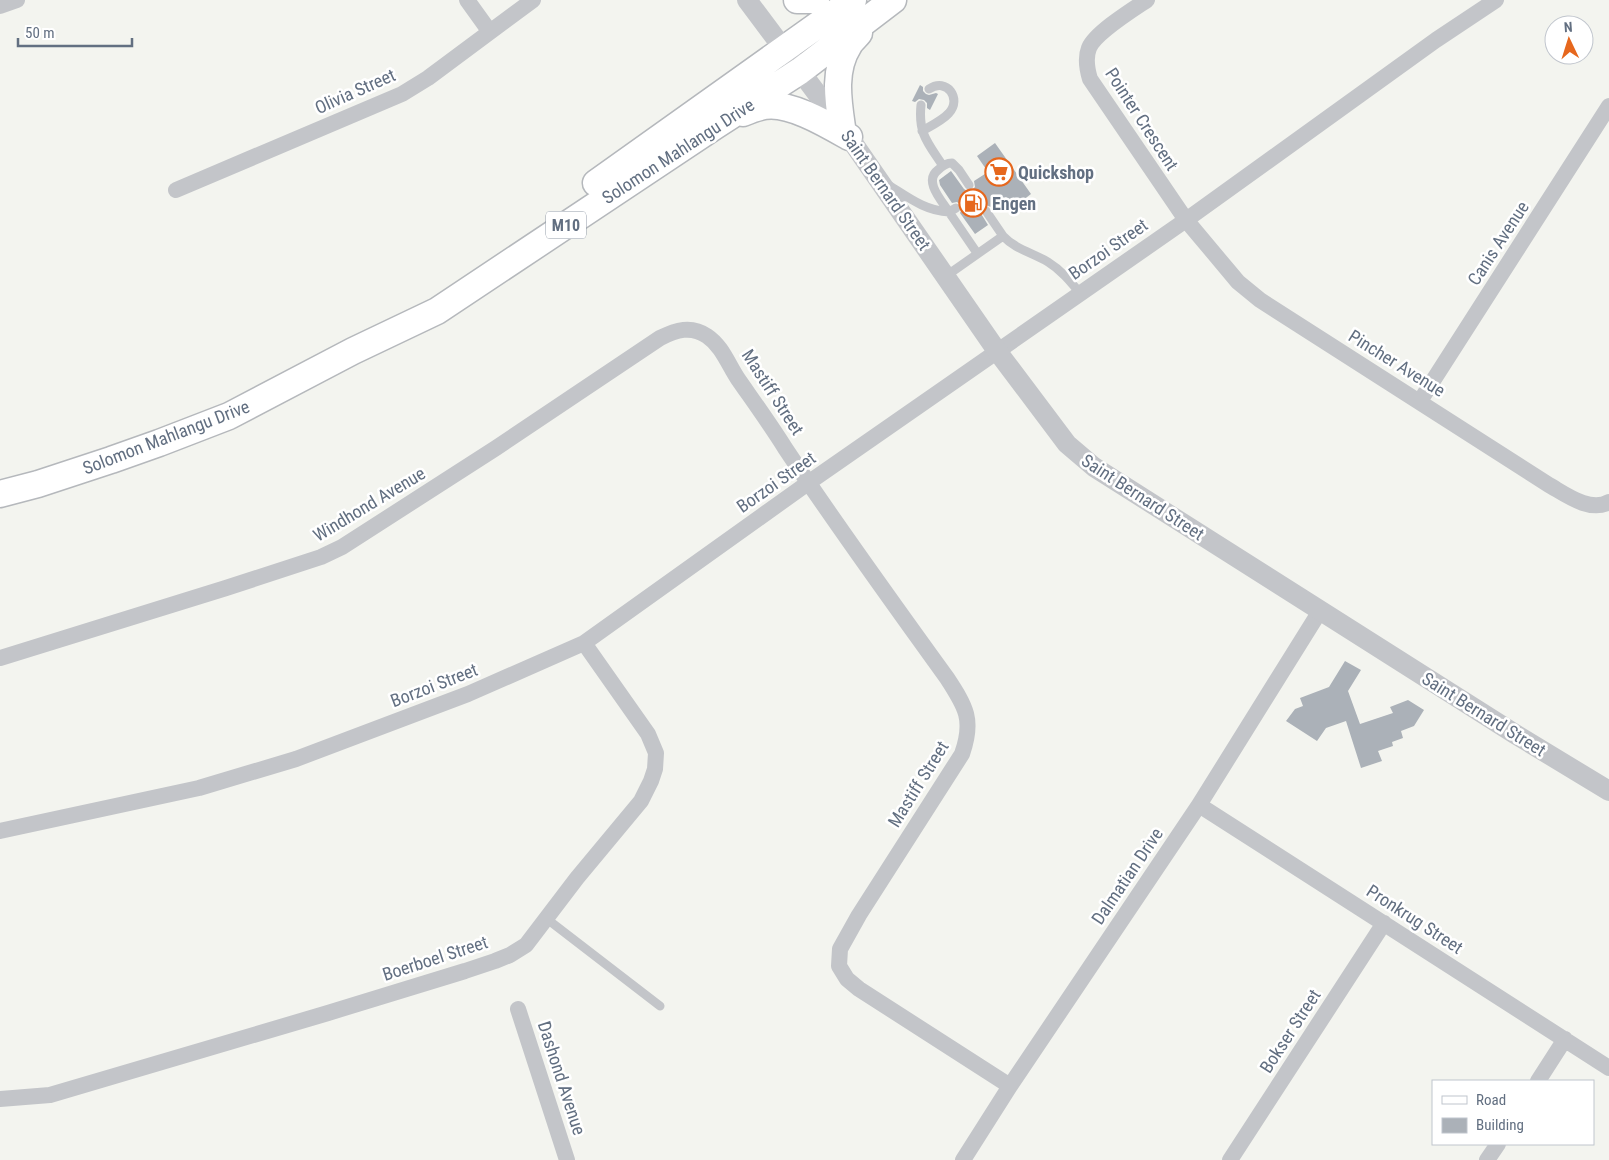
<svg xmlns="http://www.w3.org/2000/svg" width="1609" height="1160" viewBox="0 0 1609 1160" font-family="'Roboto Condensed',sans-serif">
<rect width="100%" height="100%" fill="#f3f4ef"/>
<path fill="#abb1b8" d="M920,85l3,2v4l3,3 3,1 7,-2 2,1 -8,16 -3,-2v-5l-3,-3 -5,-1 -4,3 -3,-1z
M995,143l36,51 -17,13 -8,-10 -15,10 -5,-2 -4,1 -2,6 8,13 -13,9 -15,-21 2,-4 -1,-4 -4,-3 -5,1 -12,-18 -1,-5 12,-9 13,18 3,2 5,-1 3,-3 -1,-6 14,-9 -11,-16z
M1345,661l16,9 -13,21 12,33 33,-11 -3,-6 18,-7 16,10 -10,16 -13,5 2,7 -11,4 1,4 -15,5 4,10 -21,7 -15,-47 -20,7 -9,13 -31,-20 9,-12 8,-3 -3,-8 29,-11z"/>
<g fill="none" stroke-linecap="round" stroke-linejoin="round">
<g stroke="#b5b8bc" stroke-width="29">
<path id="primary" d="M797,0h19
M743,113c7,-3 15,-6 22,-7 25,-4 63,19 84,31
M842,127c-4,-27 -9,-57 7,-82 2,-4 7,-8 10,-12
M596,183l257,-183
M0,494l38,-10 73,-24 48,-17 70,-27 124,-65 84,-40 278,-185 85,-55 93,-71"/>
</g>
<path stroke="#c3c5c9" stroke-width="9" d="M921,105c-3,29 7,38 22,61
M922,131c9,-5 21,-11 27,-18 13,-14 -2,-36 -20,-24
M890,186c19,12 36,25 59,26l28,41
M956,208l-7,4c-7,-11 -26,-31 -11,-42 4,-4 8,-7 14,-7l7,7 10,15
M986,211l17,25
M946,276l57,-40c12,13 30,17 45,26 13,8 22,19 32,31
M547,919l113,87"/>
<path stroke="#c3c5c9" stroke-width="16" d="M467,0l23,32
M1147,0c-15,10 -52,33 -58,48 -4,10 -2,21 1,31l96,141 52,62 22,18 289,185c16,9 41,28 60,17
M0,6l17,-6
M176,190l226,-96 26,-16 105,-78
M1420,401l189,-295
M0,658l226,-70 95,-31 21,-10 154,-99 164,-110c16,-8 31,-13 47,-2 15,10 21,28 31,43 16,23 32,45 47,69 52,78 107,154 162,230 19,29 27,42 15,76l-103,161 -19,34 -1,17 8,13 12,10 151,97
M1199,805l410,263
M0,831l199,-43 97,-29 172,-65 116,-51 224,-160 378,-263 250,-180 60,-40
M518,1009l49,151
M1538,1081l27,-42
M0,1099l50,-4 278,-82 137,-42 30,-10 15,-6 16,-10 51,-67 64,-77 10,-20 4,-12 1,-16 -8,-19 -64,-91
M963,1160l47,-74 189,-281 121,-194
M1230,1160l154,-237
M1487,1160l11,-16"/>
<path stroke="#c3c5c9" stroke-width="20" d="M747,0l95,127 155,224 70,93 27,23 421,267 94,57"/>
<use href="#primary" stroke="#fff" stroke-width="26"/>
</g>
<defs>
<g id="supermarket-ring" transform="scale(1.4375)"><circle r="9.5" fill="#fff" stroke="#e6671d" stroke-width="1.5"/><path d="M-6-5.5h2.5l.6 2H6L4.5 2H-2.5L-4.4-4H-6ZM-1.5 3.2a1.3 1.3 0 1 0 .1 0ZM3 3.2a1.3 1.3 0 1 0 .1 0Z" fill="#e6671d"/></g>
<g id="fuel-ring" transform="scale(1.4375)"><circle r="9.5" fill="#fff" stroke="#e6671d" stroke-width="1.5"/><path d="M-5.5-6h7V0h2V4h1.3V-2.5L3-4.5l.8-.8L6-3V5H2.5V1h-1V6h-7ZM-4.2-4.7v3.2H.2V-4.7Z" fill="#e6671d"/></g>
</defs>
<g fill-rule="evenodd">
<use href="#supermarket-ring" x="999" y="172"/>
<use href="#fuel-ring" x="973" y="203"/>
</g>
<g text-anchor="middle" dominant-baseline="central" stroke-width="5" stroke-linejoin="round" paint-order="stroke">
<rect fill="#fff" stroke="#919aa7" stroke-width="1" x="546" y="211.5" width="40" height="27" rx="4"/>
<g font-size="16" font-weight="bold" fill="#626f81">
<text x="566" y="225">M10</text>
</g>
<g font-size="18" fill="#626f81" stroke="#fff">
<text transform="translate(355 91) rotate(-24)">Olivia Street</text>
<text transform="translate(1142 119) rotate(57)">Pointer Crescent</text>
<text transform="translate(678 151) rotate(-33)">Solomon Mahlangu Drive</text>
<text transform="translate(886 190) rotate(55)">Saint Bernard Street</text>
<text transform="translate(1498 243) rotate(-57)">Canis Avenue</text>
<text transform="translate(1108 249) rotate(-35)">Borzoi Street</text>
<text transform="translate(1397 363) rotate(32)">Pincher Avenue</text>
<text transform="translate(773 392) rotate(57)">Mastiff Street</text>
<text transform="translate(166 437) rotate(-21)">Solomon Mahlangu Drive</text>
<text transform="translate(776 482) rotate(-35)">Borzoi Street</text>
<text transform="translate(1143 497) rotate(33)">Saint Bernard Street</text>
<text transform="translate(369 504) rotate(-31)">Windhond Avenue</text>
<text transform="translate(434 685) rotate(-21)">Borzoi Street</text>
<text transform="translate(1484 714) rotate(32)">Saint Bernard Street</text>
<text transform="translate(918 784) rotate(-58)">Mastiff Street</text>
<text transform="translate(1127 876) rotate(-56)">Dalmatian Drive</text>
<text transform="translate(1415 919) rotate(33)">Pronkrug Street</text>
<text transform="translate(435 958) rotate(-18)">Boerboel Street</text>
<text transform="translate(1290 1031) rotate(-57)">Bokser Street</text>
<text transform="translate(562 1078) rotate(72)">Dashond Avenue</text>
</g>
<g font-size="18" font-weight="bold" fill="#626f81" stroke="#fff" text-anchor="start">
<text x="1018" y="172">Quickshop</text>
<text x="992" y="203">Engen</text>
</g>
</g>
<rect x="1432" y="1080" width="162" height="65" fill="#ffffff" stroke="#c0c5cd"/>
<rect x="1442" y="1096" width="25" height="8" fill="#ffffff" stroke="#c0c5cd"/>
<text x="1476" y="1105" font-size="15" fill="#626f81">Road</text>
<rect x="1442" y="1118" width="25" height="15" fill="#abb1b8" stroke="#c0c5cd"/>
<text x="1476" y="1130" font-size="15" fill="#626f81">Building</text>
<g transform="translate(1569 40) rotate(356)"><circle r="24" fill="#ffffff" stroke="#c0c5cd"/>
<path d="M0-4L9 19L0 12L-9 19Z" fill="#e6671d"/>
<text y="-8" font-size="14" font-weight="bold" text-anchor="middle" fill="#626f81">N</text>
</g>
<path d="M18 38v8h114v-8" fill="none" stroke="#626f81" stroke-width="2.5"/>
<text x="25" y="38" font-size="15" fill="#626f81" stroke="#ffffff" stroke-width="4" paint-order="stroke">50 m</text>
</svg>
